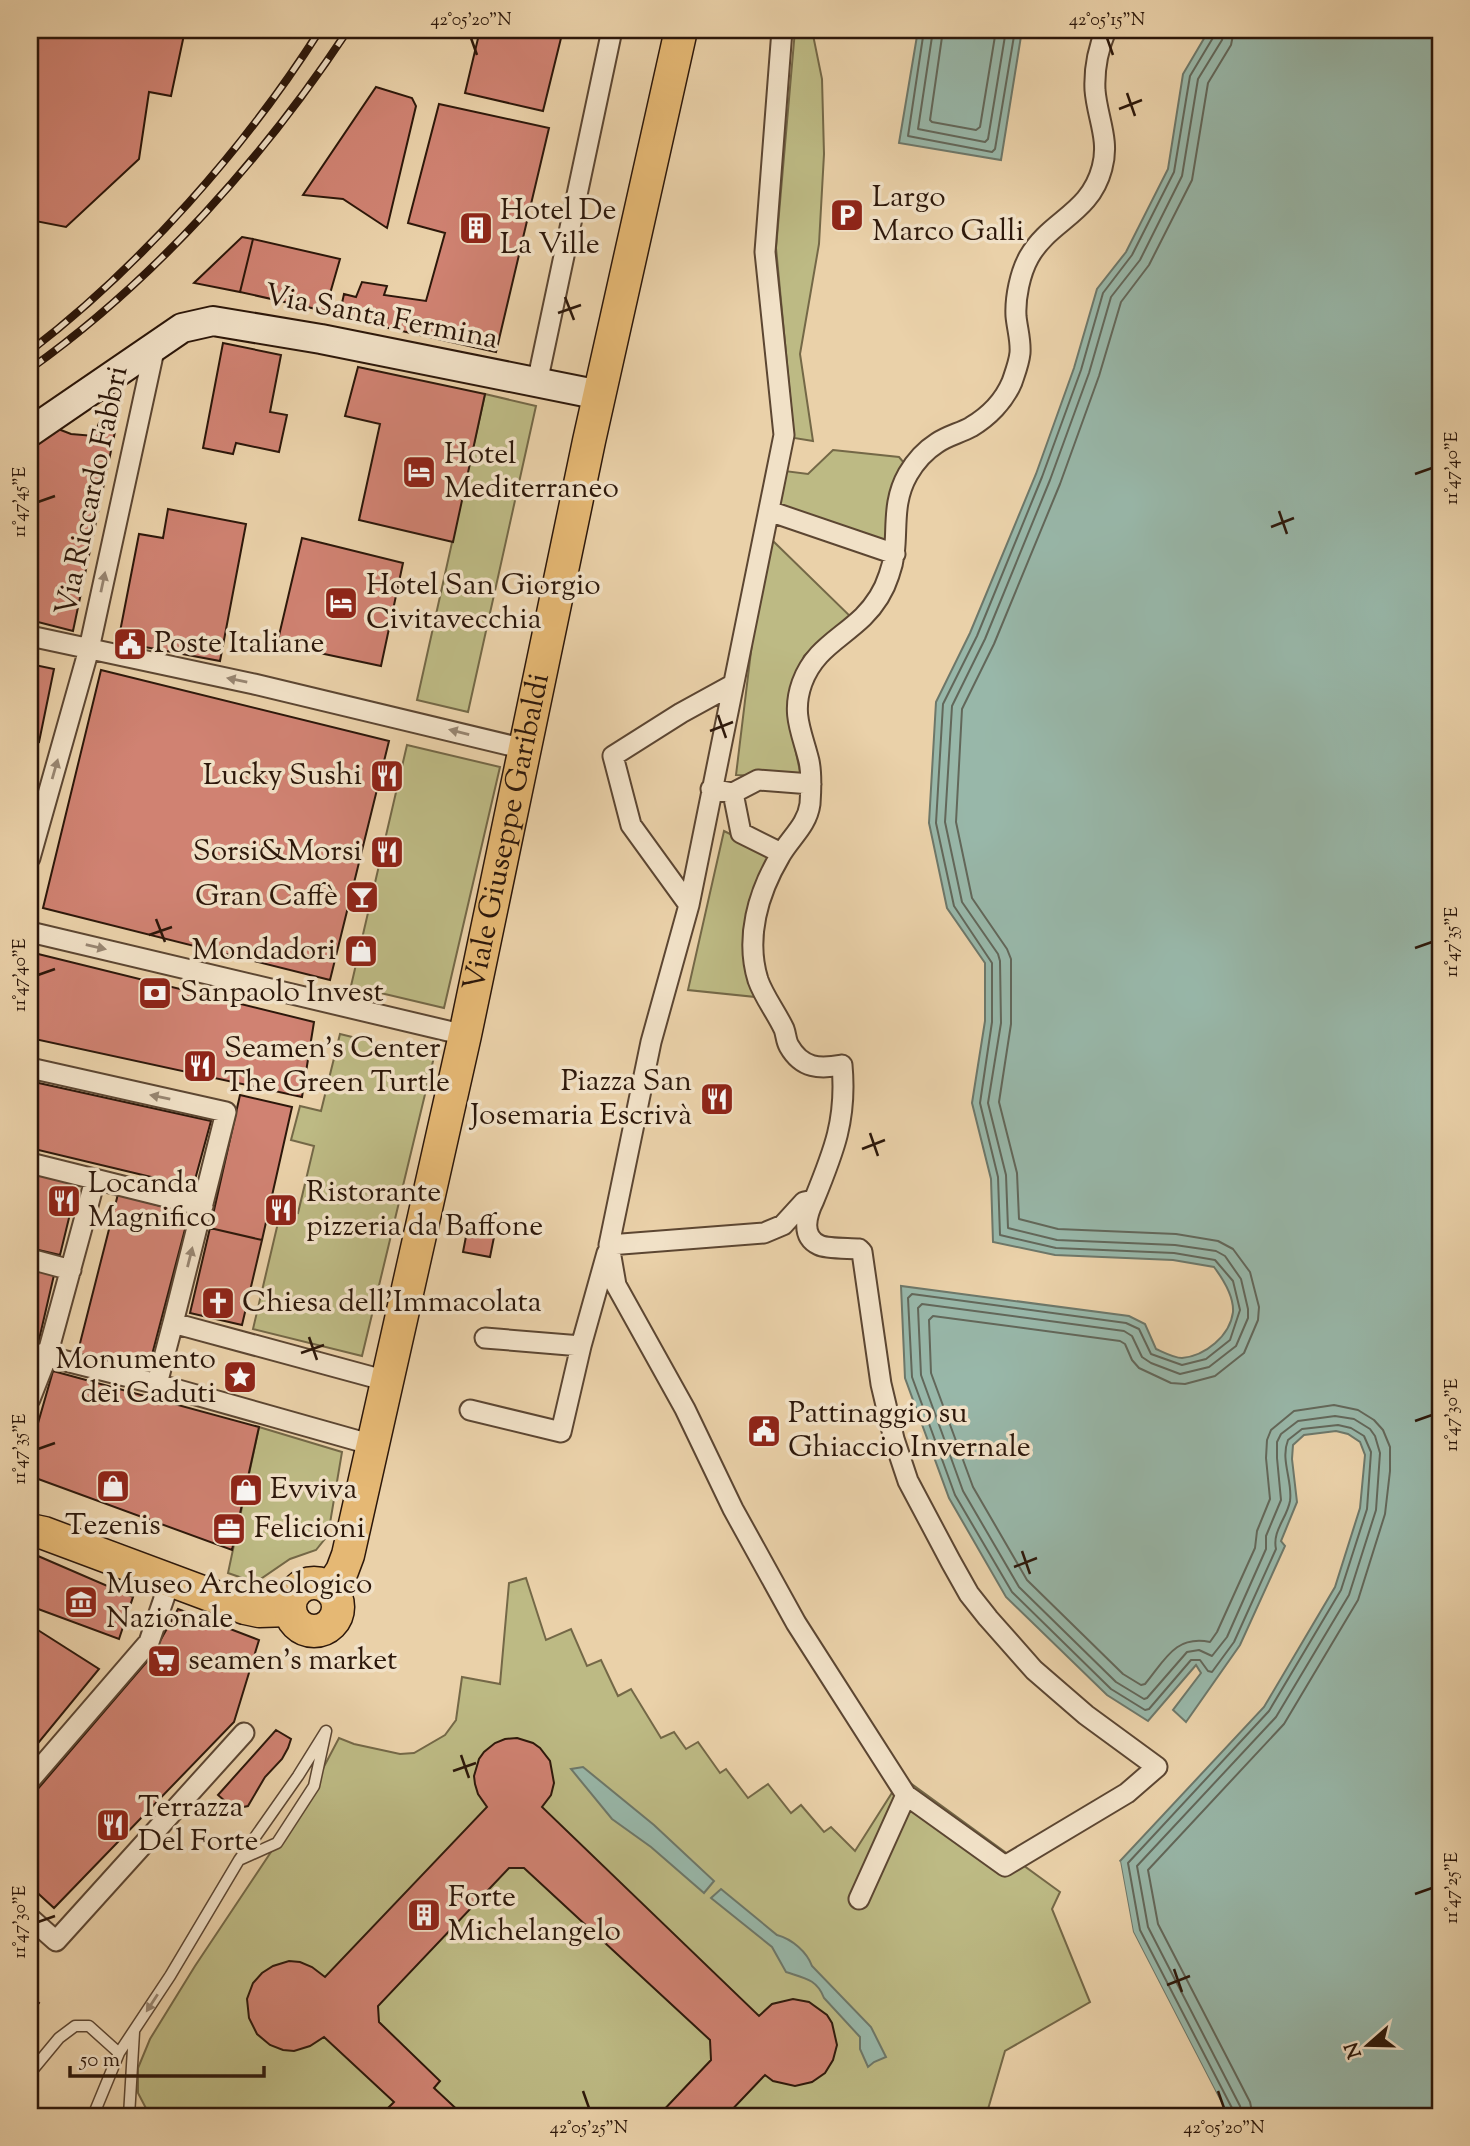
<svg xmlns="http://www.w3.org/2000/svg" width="1470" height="2146" viewBox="0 0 1470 2146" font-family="'Sorts Mill Goudy',serif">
<rect width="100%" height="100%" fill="#ead1a9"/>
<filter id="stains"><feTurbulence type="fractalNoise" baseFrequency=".00286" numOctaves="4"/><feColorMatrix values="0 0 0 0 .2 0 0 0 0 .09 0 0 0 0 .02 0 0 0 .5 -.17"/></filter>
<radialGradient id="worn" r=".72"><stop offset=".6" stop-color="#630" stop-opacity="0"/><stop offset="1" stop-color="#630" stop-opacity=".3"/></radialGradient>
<path fill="#bdba84" stroke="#746847" stroke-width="2" d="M795,30h17l10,49 2,75 -5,90 -19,110 13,87 -19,-3 -18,-190z
M485,394l51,12 -68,306 -51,-12z
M833,450l66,7 6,7 -17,81 -111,-38 8,-36 23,3z
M772,540l80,78 -32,22 -16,16 -15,39 3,39 9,42 -65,-1 17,-140z
M407,745l93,22 -56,241 -93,-22z
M724,831l47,23 -22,47 -3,38 10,58 -68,-7z
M340,1034l94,23 -72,299 -109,-27 28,-119 17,3 16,-67 -23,-6 9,-34 21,5z
M259,1427l83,25 -14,83 -12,15 -26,9 -28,19 -11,3 -23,-8z
M526,1578l20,62 25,-11 16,37 14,-6 17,36 13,-7 30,49 13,-6 12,17 12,-7 22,31 6,-4 22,29 20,-14 23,29 10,-8 23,27 7,-5 24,24 47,-74 158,115 -8,17 38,93 -85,49 -19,65h-836l-12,-23v-25l12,-29 45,-73 114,-171 30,-57 15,6 46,10 14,-1 31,-18 11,-15 6,-43 38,7 9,-101z"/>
<path fill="#98b7a9" stroke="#6d7769" stroke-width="2" d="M918,30h104l-21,130 -102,-17z
M1209,30h231v2086h-212l-95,-184 -13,-71 144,-154 71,-120 25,-79 5,-53 -5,-13 -12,-8 -12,-3 -32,4 -11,10 -1,14 5,43 -16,39 4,5 -45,99 -54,77 -13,-12 28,-37 -5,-8 -48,56 -41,-26 -101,-98 -57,-99 -44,-120 -4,-92 228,30 16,8 11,25c7,3 18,9 26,9 23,-2 48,-22 51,-46 1,-16 -10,-33 -19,-45l-41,-7 -118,-5 -62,-13 -2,-63 -19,-76 13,-82v-58l-38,-55 -18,-85 7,-121 34,-69 66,-159 38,-106 23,-79 29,-37 42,-83 15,-95z
M583,1767l71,58 60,56 -10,12 -53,-46 -39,-28 -41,-50z
M721,1889l56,46c15,4 30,17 35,31l59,61 15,30 -12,5 -6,5 -8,-18v-12l-36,-39c-7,-19 -20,-20 -38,-26l-14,-25 -61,-49z"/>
<path fill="#ead1a9" d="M1120,1861l13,71 95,184h-4l-94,-183 -13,-69z"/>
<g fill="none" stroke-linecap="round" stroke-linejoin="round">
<path stroke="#62675a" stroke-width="2" d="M924,30l-16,106 84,16 3,-3 20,-119
M933,30l-15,99 67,13 3,-3 18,-109
M943,30l-13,90 2,2 44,8 4,-3 16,-97
M1215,30l-1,6 -24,40 -16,96 -42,83 -29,38 -22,77 -39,107 -65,159 -34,68 -7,119 18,83 38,57v59l-12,81 18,74 2,58 56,13 118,5 41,7 18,21 7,29 -10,30 -24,19 -24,6 -31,-11 -12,-25 -13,-6 -214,-29 -4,4 4,79 43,118 57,97 99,97 34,21 4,-1 42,-49h9l8,11 4,1 22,-30 42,-93c-4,-18 11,-31 14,-48 3,-20 -10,-41 -2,-61l14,-11 36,-4 13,3 13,8 7,16 -4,57 -26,81 -72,121 -141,152 12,67 93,180v6
M1224,30l-2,10 -24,39 -16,97 -42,84 -29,37 -22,76 -39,107 -65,159 -33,67 -7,116 17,80 36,52 2,7 1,62 -13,80 18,72 2,53 49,12 118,5 41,6 9,5 16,23 7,30v9l-12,28 -27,21 -29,7 -29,-11 -9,-6 -10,-21 -8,-5 -202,-27 -4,4 3,67 42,116 56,96 97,95 28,17 3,-1 40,-46 12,-2 13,6 15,-19 39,-88v-13l15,-36 -4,-42v-16l4,-8 17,-13 37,-5 19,3 16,10 5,7 5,17 -4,57 -27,85 -73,122 -139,149 11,61 92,179 2,10
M1234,30l-3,15 -23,38 -16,97 -43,85 -28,37 -22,74 -39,108 -66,160 -32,65 -6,113 16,76 35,51 4,10v65l-12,78 18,71 2,46 39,10 118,5 42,7 15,8 17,23 9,35 -1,13 -14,33 -29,23 -30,8 -14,-1 -32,-15 -7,-8 -7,-16 -5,-3 -187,-25 -4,4 2,53 42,114 54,93 96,94 18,11 4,-1c20,-24 30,-49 65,-42l7,-10 38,-84 2,-17 13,-32 -4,-41 1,-18 4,-10 23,-19 40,-6 24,5 16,10 9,10 7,17v24l-5,43 -27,86 -74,124 -136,146 10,54 92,178 3,14"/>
</g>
<path fill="#d08272" stroke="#2c170a" stroke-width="2" d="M30,30h155l-14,66 -22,-4 -10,67 -73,68 -36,-7z
M480,30h83l-20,81 -78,-18z
M376,87l36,11 4,8 -29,122 -44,-29 -40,-4z
M439,104l110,24 -53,224 -157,-35 5,-23 12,3 6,-15 25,4 -3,9 42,6 19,-68 -37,-10z
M242,237l11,2 -13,53 -46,-9z
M253,239l87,20 -15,52 -85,-19z
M223,343l58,12 -11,57 17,3 -8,37 -43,-9 -3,11 -30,-6z
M358,367l127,27 -32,148 -94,-22 21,-96 -35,-8z
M99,423l17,4 -43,204 -43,-11v-177l23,-16 18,7 23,2z
M168,509l78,15 -26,137 -102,-19 21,-108 24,4z
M302,538l101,25 -22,103 -104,-22z
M30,664l24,5 -15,73 -9,-2z
M101,670l288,71 -59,239 -287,-72z
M30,952l284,70 -12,75 -272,-59z
M34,1082l177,39 -18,66 -163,-39v-50z
M240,1095l52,12 -30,133 -52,-12z
M30,1172l47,13 -17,70 -30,-7z
M118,1194l71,20 -41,156 -71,-15z
M468,1226l27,6 -5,25 -27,-5z
M210,1228l52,12 -20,85 -52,-12z
M30,1269l24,6 -16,69 -8,-2z
M53,1371l206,56 -27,123 -202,-74v-25z
M38,1556l95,41 -14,42 -89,-33v-28z
M178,1609l81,31 -25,82 -180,186 -24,-22v-88l121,-141z
M30,1625l69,44 -69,84z
M276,1730l15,9 -3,9 -6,11 -17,18 -17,29 -14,3 -16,-14z
M517,1738l16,5 7,5 10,13 4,22 -3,12 -9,12 217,209 13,-12 21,-5 16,3 18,13 5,8 5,22 -4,15 -8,13 -13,9 -17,4 -22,-5 -8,-6 -39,41h-68l53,-56 -1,-20 -186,-172h-15l-131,138 1,16 61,59 -6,7 30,28h-84l14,-14 -70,-65 -14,9 -16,5 -11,-1 -13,-5 -13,-11 -8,-16 -2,-19 6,-16 9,-10 11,-7 16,-5 11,1 12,5 13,10 162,-170 -9,-13 -3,-10 -1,-8 5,-17 5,-7 11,-9 10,-4z
M30,1995l9,8 -9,12z"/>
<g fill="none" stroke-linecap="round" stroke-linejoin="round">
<g stroke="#5c4632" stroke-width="13">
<path id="lane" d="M326,1731l-12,55 -37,57 -38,17 59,-84z
M30,2073l29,-35 16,-12h14l30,27
M93,2116l26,-63 51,-77 69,-116
M129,2116l5,-84"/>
</g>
<g stroke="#5c4632" stroke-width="23">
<path id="street" d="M782,30l-17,222 19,183 -95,470 -38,137 -42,203 155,-12 19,-8 21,-23 10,-2c20,-49 33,-81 28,-135 -22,4 -40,4 -53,-19 -3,-5 -3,-12 -5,-17 -8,-17 -20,-32 -26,-49 -13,-42 0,-87 22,-124 10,-18 27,-30 30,-52 1,-14 2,-29 -1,-43 -7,-29 -18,-47 -7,-78 12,-33 37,-43 61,-66 12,-12 21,-26 26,-42 13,-35 -1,-66 19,-101 7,-12 18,-24 29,-31 10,-7 23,-10 34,-16 17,-10 33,-26 41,-45 3,-9 7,-19 8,-29 1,-13 -3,-25 -4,-37 -1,-18 4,-43 13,-59 21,-37 61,-43 73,-89 8,-28 -5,-51 -7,-78 -1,-21 3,-41 11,-60
M537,383l75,-353
M769,511l126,43
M30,636l224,48 271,65
M711,789l22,4 25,-13 53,4
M733,793l8,40 40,20
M30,858l59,-209 66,-303
M689,905l-58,-80 -18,-69 68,-43 51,-28
M30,932l435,103
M30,1068l196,44 -53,211
M30,1163l173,43
M814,1200c-7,14 -14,36 5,45 8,4 30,3 40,4l3,3 19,132 13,55 14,42 43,81 18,32 19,24 46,52 52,45 71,52 -30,26 -122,73 -99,-71
M609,1245l7,40 69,124 48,100 63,114 110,172 -47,104
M30,1259l41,11
M485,1338l96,8 26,-93
M30,1352l127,32
M30,1399l17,-43 48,-176
M470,1410l91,22 20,-86
M373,1445l-216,-61 16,-61 214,58
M30,1780l119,-138 21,-61
M30,1918l26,23 188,-208"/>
</g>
<g stroke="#2c170a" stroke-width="32">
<path id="secondary" d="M30,432l152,-104 31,-7 108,18 279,56"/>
</g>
<g stroke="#2c170a" stroke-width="35">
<g id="primary">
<path d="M30,1530l14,3 201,75 14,3 31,-1"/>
<circle cx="314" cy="1607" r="24"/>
<path id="s1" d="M330,1589l12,-18 6,-16 117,-520 124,-594 92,-411"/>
</g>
</g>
<use href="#lane" stroke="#f1e1c7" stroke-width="10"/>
<use href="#street" stroke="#f1e1c7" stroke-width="19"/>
<use href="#secondary" stroke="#f1e1c7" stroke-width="28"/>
<use href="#primary" stroke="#e5b874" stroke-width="32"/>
<g stroke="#2c170a" stroke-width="8">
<path id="rail" d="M30,351c111,-85 215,-203 290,-321
M30,369c125,-89 234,-212 318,-339"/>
</g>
<use href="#rail" stroke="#f1e1c7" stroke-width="5" stroke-dasharray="16" stroke-linecap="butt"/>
</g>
<defs><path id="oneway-solid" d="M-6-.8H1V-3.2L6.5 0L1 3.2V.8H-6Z" transform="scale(1.75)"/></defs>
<g fill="#988672">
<use href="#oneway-solid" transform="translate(103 582) rotate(-78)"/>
<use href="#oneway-solid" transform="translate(237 680) rotate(-168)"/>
<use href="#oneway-solid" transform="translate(459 732) rotate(-166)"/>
<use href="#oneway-solid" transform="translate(55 769) rotate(-74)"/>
<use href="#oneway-solid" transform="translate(96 947) rotate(13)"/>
<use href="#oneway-solid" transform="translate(160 1097) rotate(-168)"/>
<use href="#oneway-solid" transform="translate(190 1257) rotate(-76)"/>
<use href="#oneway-solid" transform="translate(152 2003) rotate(123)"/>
</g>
<path fill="none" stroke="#2c170a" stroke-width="2.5" d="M471,38l6,17M1107,38l6,17M1127,93l8,23M1119,109l23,-9M565,297l9,23M558,313l23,-8M1415,474l17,-6M38,502l17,-6M1279,511l8,23M1271,527l23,-9M718,715l8,23M710,731l23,-9M156,919l9,23M149,935l23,-8M1415,948l17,-6M38,975l17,-6M870,1133l8,23M862,1149l23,-9M309,1337l8,23M301,1353l23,-8M1415,1421l17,-6M38,1449l17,-6M1022,1551l8,23M1014,1567l23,-9M461,1755l8,23M453,1771l23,-8M1415,1894l17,-6M38,1922l17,-6M1174,1969l8,23M1167,1985l23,-9M583,2091l6,17M1218,2091l6,17"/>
<defs>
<g id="parking-square" transform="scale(1.75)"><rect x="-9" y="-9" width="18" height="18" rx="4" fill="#8f2418" stroke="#f1e1c7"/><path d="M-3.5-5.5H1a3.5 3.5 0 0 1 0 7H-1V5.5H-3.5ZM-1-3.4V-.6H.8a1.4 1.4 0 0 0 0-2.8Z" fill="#fff"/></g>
<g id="building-square" transform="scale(1.75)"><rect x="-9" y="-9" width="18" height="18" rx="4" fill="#8f2418" stroke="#f1e1c7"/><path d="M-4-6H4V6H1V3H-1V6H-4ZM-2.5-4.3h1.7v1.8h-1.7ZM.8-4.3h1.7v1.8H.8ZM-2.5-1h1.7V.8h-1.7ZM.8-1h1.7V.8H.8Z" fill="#fff"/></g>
<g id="hotel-square" transform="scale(1.75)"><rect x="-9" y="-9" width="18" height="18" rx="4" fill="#8f2418" stroke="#f1e1c7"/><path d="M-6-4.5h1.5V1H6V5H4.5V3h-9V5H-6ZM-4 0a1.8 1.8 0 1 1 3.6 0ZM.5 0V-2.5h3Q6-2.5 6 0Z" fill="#fff"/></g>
<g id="civic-square" transform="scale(1.75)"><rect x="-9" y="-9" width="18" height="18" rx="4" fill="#8f2418" stroke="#f1e1c7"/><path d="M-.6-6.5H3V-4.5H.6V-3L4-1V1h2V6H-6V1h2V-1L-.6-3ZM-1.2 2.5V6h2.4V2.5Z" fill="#fff"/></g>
<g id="restaurant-square" transform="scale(1.75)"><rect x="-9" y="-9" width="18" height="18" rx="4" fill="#8f2418" stroke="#f1e1c7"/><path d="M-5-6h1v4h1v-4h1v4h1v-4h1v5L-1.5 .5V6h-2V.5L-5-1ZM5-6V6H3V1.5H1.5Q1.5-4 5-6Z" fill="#fff"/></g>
<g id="bar-square" transform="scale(1.75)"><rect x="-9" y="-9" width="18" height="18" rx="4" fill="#8f2418" stroke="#f1e1c7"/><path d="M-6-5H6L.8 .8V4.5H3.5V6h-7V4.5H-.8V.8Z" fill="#fff"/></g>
<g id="shop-square" transform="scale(1.75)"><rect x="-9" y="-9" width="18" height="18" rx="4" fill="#8f2418" stroke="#f1e1c7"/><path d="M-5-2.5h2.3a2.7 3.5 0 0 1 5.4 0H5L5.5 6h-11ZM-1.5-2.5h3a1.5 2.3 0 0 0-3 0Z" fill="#fff"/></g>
<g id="bank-square" transform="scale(1.75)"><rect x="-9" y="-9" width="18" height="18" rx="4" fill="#8f2418" stroke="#f1e1c7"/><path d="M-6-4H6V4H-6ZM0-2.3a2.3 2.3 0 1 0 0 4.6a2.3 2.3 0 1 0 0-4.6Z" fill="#fff"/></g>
<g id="church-square" transform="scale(1.75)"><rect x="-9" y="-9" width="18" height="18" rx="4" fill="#8f2418" stroke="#f1e1c7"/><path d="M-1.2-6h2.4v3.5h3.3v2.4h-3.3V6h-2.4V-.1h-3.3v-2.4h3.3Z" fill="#fff"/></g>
<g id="sight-square" transform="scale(1.75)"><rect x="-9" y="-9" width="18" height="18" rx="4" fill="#8f2418" stroke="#f1e1c7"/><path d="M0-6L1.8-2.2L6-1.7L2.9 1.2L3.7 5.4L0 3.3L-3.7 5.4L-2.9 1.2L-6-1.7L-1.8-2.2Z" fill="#fff"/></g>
<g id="office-square" transform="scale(1.75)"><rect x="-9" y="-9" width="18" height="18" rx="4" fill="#8f2418" stroke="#f1e1c7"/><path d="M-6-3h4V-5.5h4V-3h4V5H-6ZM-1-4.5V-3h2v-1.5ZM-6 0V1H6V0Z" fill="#fff"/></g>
<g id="museum-square" transform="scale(1.75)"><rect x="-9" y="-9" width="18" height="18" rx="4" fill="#8f2418" stroke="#f1e1c7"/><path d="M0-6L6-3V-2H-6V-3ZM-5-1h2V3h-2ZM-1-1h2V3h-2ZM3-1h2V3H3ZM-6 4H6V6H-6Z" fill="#fff"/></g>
<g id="supermarket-square" transform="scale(1.75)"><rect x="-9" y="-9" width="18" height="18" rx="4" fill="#8f2418" stroke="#f1e1c7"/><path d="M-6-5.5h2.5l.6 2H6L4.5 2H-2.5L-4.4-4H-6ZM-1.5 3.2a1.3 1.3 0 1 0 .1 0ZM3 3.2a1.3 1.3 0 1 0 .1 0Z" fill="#fff"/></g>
</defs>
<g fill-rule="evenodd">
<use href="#parking-square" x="847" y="215"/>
<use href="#building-square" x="476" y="228"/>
<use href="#hotel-square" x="419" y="472"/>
<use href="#hotel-square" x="341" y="603"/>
<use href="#civic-square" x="130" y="644"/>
<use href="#restaurant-square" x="387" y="776"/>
<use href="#restaurant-square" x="387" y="852"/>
<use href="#bar-square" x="362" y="897"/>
<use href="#shop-square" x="361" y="951"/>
<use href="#bank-square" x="155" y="993"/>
<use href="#restaurant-square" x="200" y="1066"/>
<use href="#restaurant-square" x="717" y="1099"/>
<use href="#restaurant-square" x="64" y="1201"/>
<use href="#restaurant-square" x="281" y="1210"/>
<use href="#church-square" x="218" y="1303"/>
<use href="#sight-square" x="240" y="1377"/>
<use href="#civic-square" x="764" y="1431"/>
<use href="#shop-square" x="113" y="1486"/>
<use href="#shop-square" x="246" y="1490"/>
<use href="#office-square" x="229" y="1529"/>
<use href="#museum-square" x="81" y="1602"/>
<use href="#supermarket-square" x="164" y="1661"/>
<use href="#restaurant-square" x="113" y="1825"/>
<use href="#building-square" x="424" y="1915"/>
</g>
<g text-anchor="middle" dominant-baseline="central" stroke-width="7" stroke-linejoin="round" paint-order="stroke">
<g font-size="30" fill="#2c170a" stroke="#f1e1c7" text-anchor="start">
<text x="872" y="198">Largo<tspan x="872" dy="34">Marco Galli</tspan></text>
<text x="500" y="211">Hotel De<tspan x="500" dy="34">La Ville</tspan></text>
<text x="444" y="455">Hotel<tspan x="444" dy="34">Mediterraneo</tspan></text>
<text x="366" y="586">Hotel San Giorgio<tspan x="366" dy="34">Civitavecchia</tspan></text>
<text x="154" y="644">Poste Italiane</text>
<text x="362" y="776" text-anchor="end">Lucky Sushi</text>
<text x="362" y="852" text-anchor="end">Sorsi&amp;Morsi</text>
<text x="338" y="897" text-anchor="end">Gran Caffè</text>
<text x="336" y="951" text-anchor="end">Mondadori</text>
<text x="180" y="993">Sanpaolo Invest</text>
<text x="224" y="1049">Seamen's Center<tspan x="224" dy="34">The Green Turtle</tspan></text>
<text x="692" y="1082" text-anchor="end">Piazza San<tspan x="692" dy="34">Josemaria Escrivà</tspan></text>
<text x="88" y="1184">Locanda<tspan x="88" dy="34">Magnifico</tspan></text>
<text x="306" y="1193">Ristorante<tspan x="306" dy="34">pizzeria da Baffone</tspan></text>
<text x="242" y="1303">Chiesa dell'Immacolata</text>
<text x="216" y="1360" text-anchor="end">Monumento<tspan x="216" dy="34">dei Caduti</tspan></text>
<text x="788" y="1414">Pattinaggio su<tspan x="788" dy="34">Ghiaccio Invernale</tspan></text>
<text x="270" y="1490">Evviva</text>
<text x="113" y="1526" text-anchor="middle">Tezenis</text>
<text x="254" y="1529">Felicioni</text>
<text x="106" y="1585">Museo Archeologico<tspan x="106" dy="34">Nazionale</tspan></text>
<text x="188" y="1661">seamen's market</text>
<text x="138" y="1808">Terrazza<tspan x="138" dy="34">Del Forte</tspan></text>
<text x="448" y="1898">Forte<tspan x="448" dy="34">Michelangelo</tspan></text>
</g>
<g font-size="30" fill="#2c170a" stroke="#f1e1c7">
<text transform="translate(381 318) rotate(11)">Via Santa Fermina</text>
<text transform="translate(93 491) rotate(-78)">Via Riccardo Fabbri</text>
<text stroke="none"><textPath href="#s1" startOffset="779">Viale Giuseppe Garibaldi</textPath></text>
</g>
</g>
<rect width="1470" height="2146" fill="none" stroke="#ead1a9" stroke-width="77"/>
<g transform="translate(1368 2045) rotate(250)" stroke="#f1e1c7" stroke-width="5" paint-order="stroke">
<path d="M0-5L12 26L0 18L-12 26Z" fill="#2c170a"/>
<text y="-10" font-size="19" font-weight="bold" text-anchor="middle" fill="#2c170a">N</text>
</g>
<path d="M70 2066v10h194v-10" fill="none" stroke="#2c170a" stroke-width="3.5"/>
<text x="80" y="2066" font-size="21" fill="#2c170a" stroke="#f1e1c7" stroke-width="5" paint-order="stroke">50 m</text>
<rect x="38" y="38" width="1394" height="2070" fill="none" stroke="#2c170a" stroke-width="2.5"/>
<g font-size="18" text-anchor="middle" fill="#2c170a">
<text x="471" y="25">42°05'20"N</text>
<text x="1107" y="25">42°05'15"N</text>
<text transform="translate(1451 468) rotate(-90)" y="6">11°47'40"E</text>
<text transform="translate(19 502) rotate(-90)" y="6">11°47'45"E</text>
<text transform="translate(1451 942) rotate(-90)" y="6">11°47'35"E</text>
<text transform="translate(19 975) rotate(-90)" y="6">11°47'40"E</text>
<text transform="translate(1451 1415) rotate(-90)" y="6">11°47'30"E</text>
<text transform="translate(19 1449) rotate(-90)" y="6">11°47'35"E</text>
<text transform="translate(1451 1888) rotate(-90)" y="6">11°47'25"E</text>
<text transform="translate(19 1922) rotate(-90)" y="6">11°47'30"E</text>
<text x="589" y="2133">42°05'25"N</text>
<text x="1224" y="2133">42°05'20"N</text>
</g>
<rect width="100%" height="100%" filter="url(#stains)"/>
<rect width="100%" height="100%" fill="url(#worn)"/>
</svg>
